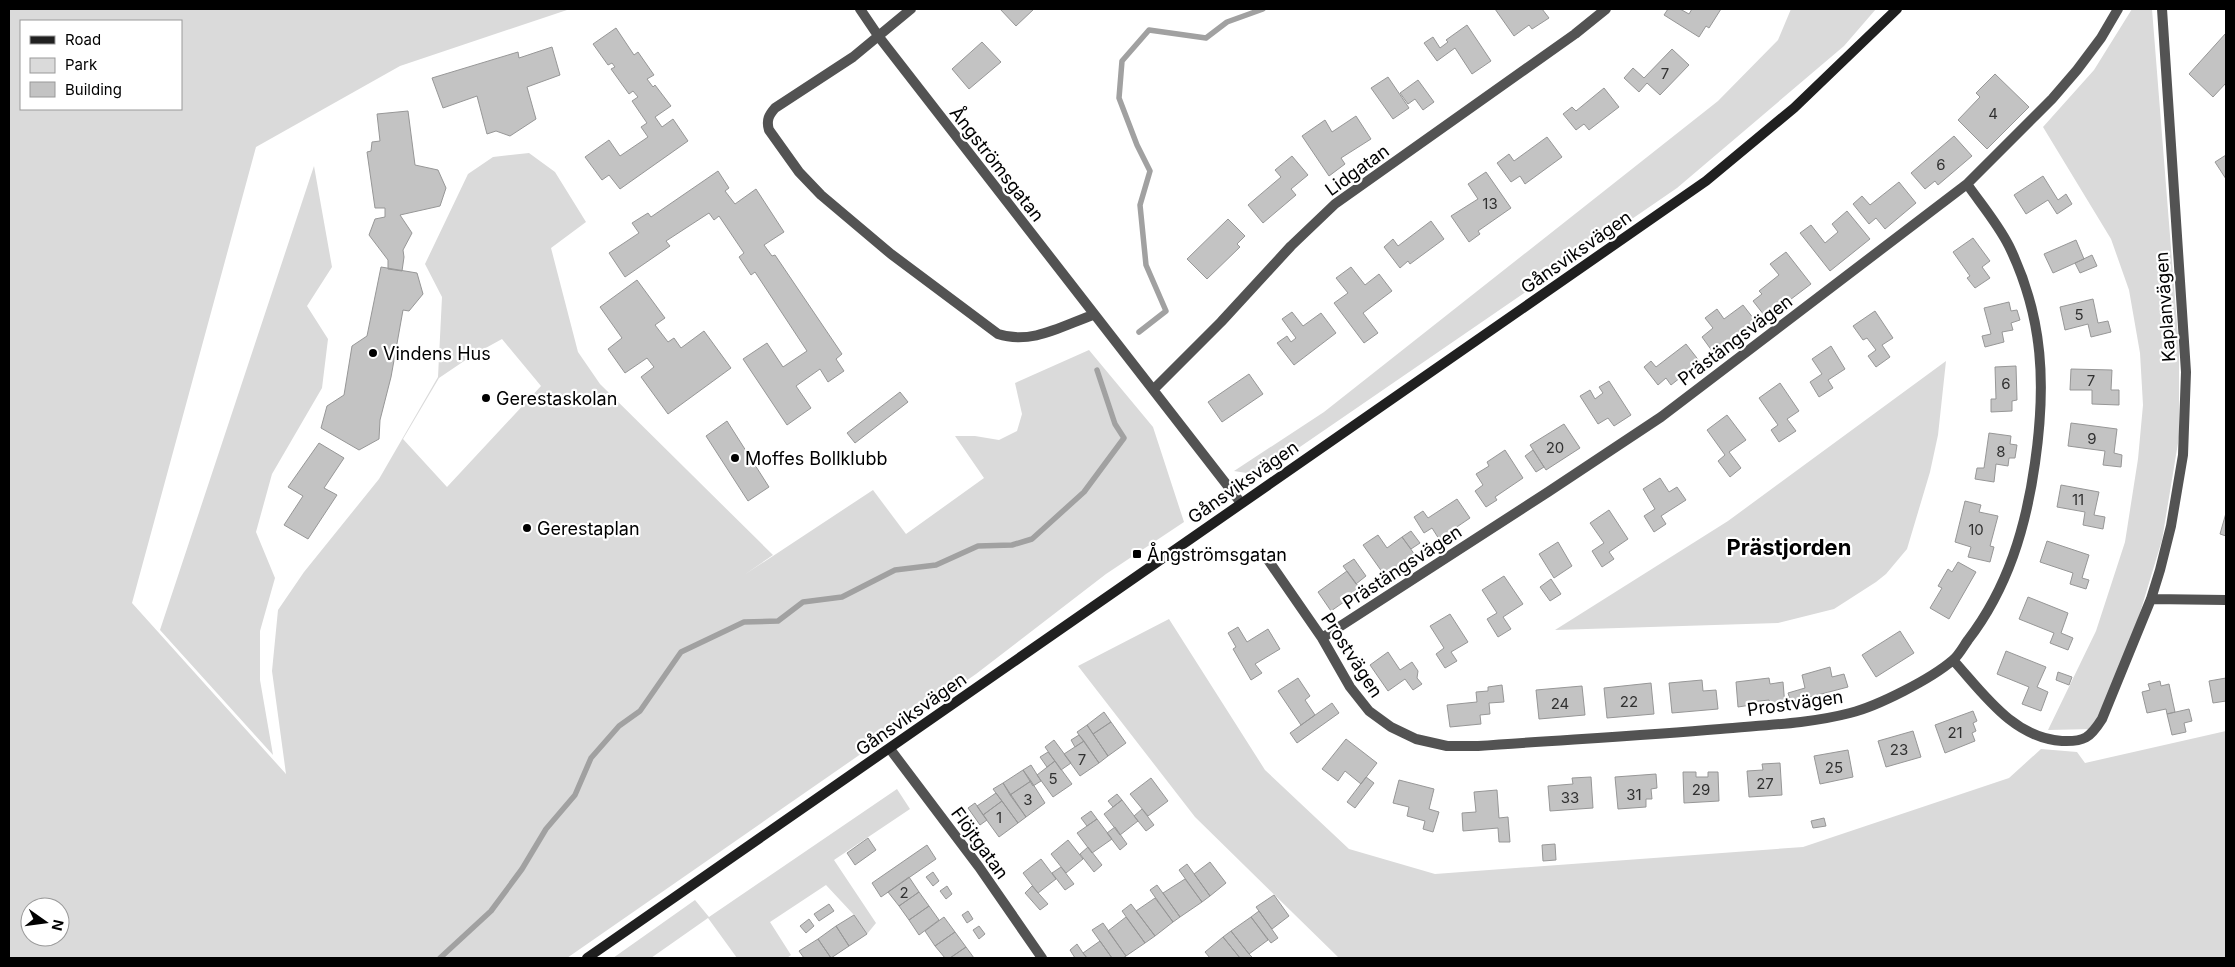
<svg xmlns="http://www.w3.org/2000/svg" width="2235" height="967" viewBox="0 0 2235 967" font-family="Inter,sans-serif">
<rect width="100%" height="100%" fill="#fff"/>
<path fill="#dadada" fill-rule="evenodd" d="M9,9h561l-170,57 -144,81 -124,456 154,171 -14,-103 6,-61 26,-38 75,-93 59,-102 4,-80 -17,-33 43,-90 25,-17 36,-4 26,19 31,50 -35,26 27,104 22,32 173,171 -29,20 129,-85 33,44 78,-56 -29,-42h20l24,4 18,-9 5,-17 -7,-31 74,-33 64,77 31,95 -78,52 -130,100 -409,284h-558zM21,21h160v88h-160zM502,339l39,47 -94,101 -44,-48 36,-61 34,-23zM30,907h30v30h-30z
M1791,9h85l-32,37 -167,142 -418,287 -25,-4 90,-59 394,-311 60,-61z
M2132,9h20l27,340v88l-17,103 -23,76 -35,90 -12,23 -44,1 48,-99 29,-89 13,-83 5,-54 -3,-52 -11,-63 -18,-51 -68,-112 51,-57z
M314,166l18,101 -25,39 21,33 -6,49 -50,86 -16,58 19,46 -15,53v49l13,75 -113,-125z
M1946,361l-8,74 -8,37 -23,77 -21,25 -10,8 -42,27 -56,14 -223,7 173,-109z
M1169,619l96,151 84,79 86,25 368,-27 206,-69 32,-29 36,3 8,11 141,-32v227h-887l-144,-141 -117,-151z
M897,789l13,20 -76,51 42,63 -9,11 -13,-19 -28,-30 -56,37 21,33 -4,3h-50l-29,-40 -57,40h-38l82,-58 14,17z"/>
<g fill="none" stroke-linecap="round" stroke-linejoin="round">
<path stroke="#a1a1a1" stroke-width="5.5" d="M1139,332l27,-21 -20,-46 -6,-60 10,-34 -13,-26 -18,-47 3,-37 27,-31 57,8 21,-16 36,-13
M440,958l51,-47 31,-42 24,-40 29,-34 16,-37 28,-32 21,-15 41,-59 63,-30 34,-1 25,-19 39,-5 53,-27 41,-5 42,-19 34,-1 20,-6 52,-47 40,-54 -9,-14 -18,-54"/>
</g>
<path fill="#c3c3c3" stroke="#979797" d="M1000,9h34l-18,17z
M1495,9h47l7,9 -17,11 -3,-4 -15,11z
M1668,9h12l9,5 3,-5h29l-12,19 -3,-2 -7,11 -35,-22z
M1467,25l24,36 -19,13 -17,-26 -18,13 -13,-18 9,-6 7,11 8,-6 -2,-2z
M616,28l18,27 4,-3 16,23 -7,4 6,8 2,-2 16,21 -16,11 7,10 11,-8 15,22 -68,48 -11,-14 -7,5 -17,-23 24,-17 11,16 28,-19 -7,-10 6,-4 -15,-22 6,-4 -5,-6 -4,3 -18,-25 4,-2 -3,-4 -4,2 -15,-21z
M2226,33v50l-13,14 -24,-23z
M982,42l19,20 -32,27 -17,-20z
M552,47l8,28 -33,12 9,32 -26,17 -14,-5 -9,3 -10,-38 -34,12 -11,-30 86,-26 1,6z
M1672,49l17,16 -29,30 -13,-12 -8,9 -15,-14 9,-10 11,10z
M1995,74l34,33 -42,42 -29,-29 22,-23 -4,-4z
M1388,77l21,31 -16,11 -22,-31z
M1418,80l16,22 -11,8 -8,-11 -7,5 -8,-11z
M1604,88l15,19 -30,23 -5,-6 -8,6 -13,-16 9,-7 4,4z
M408,111l7,54 23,5 8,18 -6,18 -40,9 12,18 -9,17 1,7 -2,14 -14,-2v-9l-19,-25 6,-16 10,-2v-9h-10l-8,-56 4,-1 1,-9 8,-1 -3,-27z
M1356,116l15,23 -30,19 4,6 -16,12 -27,-40 23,-16 7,12z
M1954,136l18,20 -34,29 -3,-4 -10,8 -14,-16z
M1547,137l15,20 -37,27 -5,-8 -9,6 -14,-19 12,-9 5,7z
M2226,155v24l-11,-17z
M1292,156l16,19 -17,14 5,6 -33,28 -15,-18 33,-28 -6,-7z
M718,171l11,17 -4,3 10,13 21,-15 28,43 -20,13 8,11 3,-1 67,99 -6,5 8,12 -16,11 -8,-13 -24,17 15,22 -24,17 -44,-66 24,-16 16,24 24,-16 -52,-79 -4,3 -12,-18 5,-4 -25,-37 -5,4 -5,-7 -43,28 4,5 -45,31 -16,-24 30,-20 -7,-10 16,-10 3,4z
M1486,172l25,36 -33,23 2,3 -11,8 -18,-26 27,-17 -10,-15z
M2043,176l15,24 8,-6 6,10 -15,10 -9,-14 -22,14 -12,-19z
M1899,182l17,21 -31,26 -9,-11 -7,6 -16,-20 9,-8 8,9z
M1847,211l23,28 -40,32 -30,-38 11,-8 14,18 13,-11 -6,-8z
M1228,219l17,17 -8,8 3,3 -33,32 -20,-20z
M1431,221l13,18 -34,25 -2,-3 -8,7 -16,-21 9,-8 5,7z
M1973,238l17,23 -8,6 8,11 -15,10 -8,-10 3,-2 -17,-24z
M2076,240l8,19 -31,14 -9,-19z
M1786,252l25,32 -37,28 -3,-3 -7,6 -11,-14 9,-7 -3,-3 20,-16 -9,-11z
M2092,255l5,11 -17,7 -5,-10z
M381,267l36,6 6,21 -14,17 -6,-1 -12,67 -11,43 -1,19 -20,11 -38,-22 6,-22 17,-11 8,-49 15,-10z
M1351,267l14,18 14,-11 13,17 -29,22 15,20 -14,10 -30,-40 14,-10 -12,-15z
M637,280l28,38 -10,7 13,17 6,-4 7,10 23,-17 27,37 -63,46 -27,-37 13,-10 -7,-9 -22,15 -17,-24 14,-11 -22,-31z
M2093,299l5,24 10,-2 3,11 -20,5 -3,-13 -23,6 -5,-23z
M2009,302l2,9 6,-1 3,10 -9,3 2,7 -11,2 2,10 -19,5 -3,-11 9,-2 -7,-26z
M1743,305l14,18 -42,32 -13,-18 11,-9 -8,-10 12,-9 7,10z
M1875,311l18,27 -11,7 8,12 -14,10 -8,-11 8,-6 -9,-12 -4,2 -10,-14z
M1292,312l11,14 18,-13 15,20 -42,32 -17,-22 10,-7 4,6 5,-4 -14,-19z
M1686,344l14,18 -29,23 -5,-7 -8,7 -14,-18 7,-6 5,6z
M1831,346l14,23 -17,11 5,8 -14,9 -9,-15 12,-8 -10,-15z
M2016,366l1,34 -5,1v10l-21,1v-13h5l-1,-32z
M2071,369l41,1 -1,20h8v15l-27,-1v-14h-22z
M1249,374l14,20 -41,28 -14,-20z
M1609,381l22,34 -17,11 -6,-8 -10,6 -18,-28 10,-6 5,9 8,-6 -4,-6z
M1780,383l19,28 -12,8 9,12 -17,11 -8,-12 7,-5 -19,-27z
M900,392l8,10 -53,41 -8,-10z
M1727,415l19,25 -17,12 12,16 -11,9 -12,-16 7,-6 -18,-25z
M727,421l42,66 -21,14 -42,-65z
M2071,423l46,6 -3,24 8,2 -1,12 -18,-2 2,-14 -37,-5z
M1564,424l16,24 -34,22 -16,-25z
M1989,433l22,3 -1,8 7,1 -2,13h-6l-1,8 -12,-2 -2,18 -19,-3 2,-11h7z
M319,443l25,15 -20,30 13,7 -29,44 -24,-14 19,-29 -15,-9z
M1505,450l18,28 -28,19 2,3 -11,7 -11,-16 8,-6 -7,-11 13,-8 -2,-4z
M1533,450l11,17 -8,5 -11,-16z
M1660,478l9,14 8,-5 9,13 -25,16 5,8 -12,8 -10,-16 11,-7 -12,-20z
M2061,485l38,7 -5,23 11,2 -2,12 -20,-4 2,-13 -28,-5z
M1457,499l13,19 -31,21 -7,-11 -8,5 -10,-16 9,-6 5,7z
M1965,501l16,4 -2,7 19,4 -8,30 4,1 -4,15 -22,-5 3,-10 -16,-5z
M1609,510l19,29 -19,13 5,7 -12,8 -10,-16 12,-8 -14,-20z
M2226,513v23l-6,-2z
M1411,531l9,12 -9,6 -9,-12z
M1378,535l9,13 15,-11 13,18 -30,21 -22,-31z
M2047,541l42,14 -7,23 7,2 -3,9 -16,-5 3,-11 -33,-11z
M1558,542l14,24 -18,12 -15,-24z
M1354,559l12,17 -10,8 -13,-18z
M1958,562l18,10 -27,47 -19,-11 12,-20 -4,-2 10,-17 4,3z
M1347,571l14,19 -30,21 -13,-19z
M1504,576l19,28 -20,13 8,12 -13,8 -11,-18 10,-6 -15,-23z
M1551,579l10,15 -11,7 -10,-14z
M2028,597l40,16 -7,20 12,5 -5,12 -18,-7 4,-10 -35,-14z
M1450,614l18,28 -17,10 6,9 -12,7 -9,-14 8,-6 -14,-22z
M1238,627l9,15 21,-13 12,20 -25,15 7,9 -11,7 -18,-31 3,-2 -8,-14z
M1900,631l14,22 -38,24 -14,-22z
M2006,651l40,16 -9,20 11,5 -7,19 -19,-7 7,-17 -32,-13z
M1388,652l12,18 12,-8 6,9 -1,7 5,6 -9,6 -8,-11 -17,12 -18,-26z
M1830,667l2,10 12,-3 4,13 -57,15 -3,-9 17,-5 -3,-13z
M2058,672l14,5 -3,8 -13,-5z
M1298,678l12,18 -5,4 10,15 -14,10 -23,-34z
M1769,678l1,6 13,-2 2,24 -14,1 -2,-7 -18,2v3l-13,2 -2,-25z
M2226,678v23l-13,2 -4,-22z
M1702,680l1,11 13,-1 2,19 -46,4 -3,-30z
M2160,681l1,5 8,-2 6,28 -8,2 -1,-5 -19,4 -5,-21 8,-2 -2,-6z
M1651,683l3,31 -47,4 -3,-30z
M1502,685l2,17 -15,1 1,11 -10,1 1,9 -31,3 -3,-22 30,-3 -1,-10 12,-1v-4z
M1582,686l3,29 -46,4 -3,-29z
M1332,703l7,10 -42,30 -7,-10z
M2189,709l3,12 -8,2 2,9 -14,3 -5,-21z
M1973,711l4,10 -4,2 3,8 -4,2 3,8 -30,12 -10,-28z
M1104,712l7,10 -18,12 -6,-9z
M1111,722l15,21 -18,13 -15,-22z
M1087,725l21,31 -9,7 -22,-31z
M1913,731l8,26 -35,10 -8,-26z
M1079,735l5,6 -9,6 -4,-7z
M1346,739l31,24 -16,21 -16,-13 -7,10 -16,-12z
M1054,740l17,23 -10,7 -16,-23z
M1084,741l15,22 -19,13 -16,-22z
M1848,750l5,27 -33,7 -6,-28z
M1048,752l7,9 -8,6 -7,-10z
M1055,761l17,23 -19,13 -16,-22z
M1780,763l2,32 -33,2 -2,-26 16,-1 -1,-6z
M1031,765l10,16 -8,5 -10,-16z
M1023,770l8,11 -21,14 -7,-12z
M1683,772h13v5h12v-5h10l1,29 -35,2z
M1656,774l1,14 -6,1 1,10h-6v8l-28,2 -3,-32z
M1366,777l8,6 -19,25 -8,-6z
M1591,777l2,31 -43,3 -2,-25 25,-2 -1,-6z
M1151,778l17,23 -20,15 -18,-22z
M1399,780l35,9 -5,20 10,3 -6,20 -10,-3 2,-8 -18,-5 2,-9 -16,-4z
M1031,781l14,22 -19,14 -16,-22z
M1003,783l23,34 -8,6 -25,-34z
M1497,790l2,28 9,-1 2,25h-11l-1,-14 -35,3 -1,-18 14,-1 -2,-20z
M996,793l6,8 -19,14 -6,-9z
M1117,794l5,6 -9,7 -5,-6z
M1122,800l16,21 -18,14 -16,-21z
M1002,801l16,22 -19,14 -16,-22z
M975,803l12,17 -7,5 -12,-17z
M1142,809l12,16 -8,6 -12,-15z
M1091,811l6,8 -10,7 -6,-8z
M1824,818l2,8 -13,2 -2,-7z
M1097,819l15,20 -20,14 -15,-20z
M1115,827l12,17 -7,6 -13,-17z
M868,838l8,12 -21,15 -8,-12z
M1068,840l15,19 -17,14 -15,-19z
M1555,844l1,16 -13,1 -1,-16z
M927,845l9,14 -55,38 -9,-14z
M1088,847l14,18 -8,7 -14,-18z
M1041,859l15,20 -18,14 -15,-20z
M1210,862l16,21 -16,13 -16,-22z
M1187,864l23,32 -8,6 -23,-32z
M1061,867l13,17 -9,6 -13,-17z
M933,872l6,9 -6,5 -7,-9z
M909,877l10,15 -20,14 -11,-14z
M1185,879l17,23 -22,15 -17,-24z
M1157,885l23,32 -7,5 -23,-32z
M947,886l5,8 -6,5 -6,-8z
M1032,886l16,18 -8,6 -15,-17z
M919,892l10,14 -20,14 -10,-14z
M1274,895l15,21 -17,13 -16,-22z
M1155,898l18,24 -18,14 -19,-25z
M829,904l5,7 -15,10 -5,-7z
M1131,904l24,32 -10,7 -23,-32z
M929,906l10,14 -20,15 -10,-15z
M968,911l5,8 -6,4 -5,-8z
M1259,911l19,27 -7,5 -20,-26z
M854,915l13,19 -18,12 -13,-20z
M944,917l11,15 -20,14 -10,-15z
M1126,917l19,26 -19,13 -18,-25z
M1251,917l17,23 -19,14 -18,-23z
M809,919l5,7 -8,7 -6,-7z
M1103,923l23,33 -3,2h-11l-20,-28z
M836,926l13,20 -18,12 -13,-19z
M979,926l6,8 -6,5 -6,-9z
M1231,931l18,23 4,4h-13l-17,-21z
M955,932l11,15 -16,11h-5l-10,-12z
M1223,937l17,21h-30l-5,-6z
M818,939l13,19h-27l-5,-7z
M1100,941l12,17h-25l-4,-5z
M1077,944l6,9 4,5h-12l-5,-8z
M966,947l8,11h-24z"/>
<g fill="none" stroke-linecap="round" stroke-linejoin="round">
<path stroke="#535353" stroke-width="10" d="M860,9l19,28c120,156 241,311 362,466
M911,9l-58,48 -78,51c-6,7 -9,12 -6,22l30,42 22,23 70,59 107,80c33,11 64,-8 95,-19
M1154,389l67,-67 70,-76 44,-42 240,-170 31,-25
M1266,557l56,81 28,49 19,24 22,16 25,12 31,7h31c81,-6 161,-10 242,-17 43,-4 88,-5 130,-16 28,-7 81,-34 103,-53 6,-5 10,-13 15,-20 40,-52 58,-113 67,-177 11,-77 9,-145 -26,-217 -11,-22 -28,-42 -42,-62
M2151,599l75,1
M1322,638l226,-146 113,-75 306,-233 85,-85 25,-29 24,-32 17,-29
M1953,660c30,33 60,78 109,81 22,1 28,-3 40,-22l49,-120 9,-29 11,-44 12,-71 3,-83 -24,-363
M890,749l89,118 63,91"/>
<path stroke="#202020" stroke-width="10" d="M587,958l1119,-777 88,-73 103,-99"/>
</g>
<g fill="#000" stroke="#fff" stroke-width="2">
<circle cx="373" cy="353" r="5"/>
<circle cx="486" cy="398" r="5"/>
<circle cx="735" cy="458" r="5"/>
<circle cx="527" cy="528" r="5"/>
<rect x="1132" y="549" width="10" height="10" rx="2.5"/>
</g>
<g text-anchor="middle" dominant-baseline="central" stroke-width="4.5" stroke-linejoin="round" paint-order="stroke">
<g font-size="15" fill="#313131">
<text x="1665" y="73">7</text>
<text x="1993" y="113">4</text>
<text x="1941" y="164">6</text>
<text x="1490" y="203">13</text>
<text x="2079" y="314">5</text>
<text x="2091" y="380">7</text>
<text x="2006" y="383">6</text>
<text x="2092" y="438">9</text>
<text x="1555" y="447">20</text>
<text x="2001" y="451">8</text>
<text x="2078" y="499">11</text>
<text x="1976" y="529">10</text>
<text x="1629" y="701">22</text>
<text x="1560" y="703">24</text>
<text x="1955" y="732">21</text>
<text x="1899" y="749">23</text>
<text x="1082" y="759">7</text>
<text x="1834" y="767">25</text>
<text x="1053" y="778">5</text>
<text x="1765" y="783">27</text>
<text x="1701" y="789">29</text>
<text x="1634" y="794">31</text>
<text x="1570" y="797">33</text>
<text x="1028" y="799">3</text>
<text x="999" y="817">1</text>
<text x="904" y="892">2</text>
</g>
<g font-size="18" fill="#000" stroke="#fff">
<text transform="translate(997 164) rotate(52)">Ångströmsgatan</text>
<text transform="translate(1357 170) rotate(-36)">Lidgatan</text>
<text transform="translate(1576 252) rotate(-35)">Gånsviksvägen</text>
<text transform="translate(2165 307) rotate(-94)">Kaplanvägen</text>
<text transform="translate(1735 340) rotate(-37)">Prästängsvägen</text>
<text transform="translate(1243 482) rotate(-35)">Gånsviksvägen</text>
<text transform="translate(1402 567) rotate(-33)">Prästängsvägen</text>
<text transform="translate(1352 655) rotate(57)">Prostvägen</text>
<text transform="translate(1795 703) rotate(-8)">Prostvägen</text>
<text transform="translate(911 714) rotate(-35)">Gånsviksvägen</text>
<text transform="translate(980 843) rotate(54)">Flöjtgatan</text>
</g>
<g font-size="18" fill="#000" stroke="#fff" text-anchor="start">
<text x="383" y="353">Vindens Hus</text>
<text x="496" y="398">Gerestaskolan</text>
<text x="745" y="458">Moffes Bollklubb</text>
<text x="537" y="528">Gerestaplan</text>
<text x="1147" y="554">Ångströmsgatan</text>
</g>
<g font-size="22" font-weight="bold" fill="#000" stroke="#fff">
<text x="1789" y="547">Prästjorden</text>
</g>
</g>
<rect width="2235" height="967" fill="none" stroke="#000000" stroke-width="20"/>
<rect x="20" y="20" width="162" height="90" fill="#ffffff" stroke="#999999"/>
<rect x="30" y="36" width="25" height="8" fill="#202020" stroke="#999999"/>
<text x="65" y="45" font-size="15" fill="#000000">Road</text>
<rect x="30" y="58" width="25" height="15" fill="#dadada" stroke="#999999"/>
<text x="65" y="70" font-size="15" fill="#000000">Park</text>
<rect x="30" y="82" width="25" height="15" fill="#c3c3c3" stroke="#999999"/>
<text x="65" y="95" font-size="15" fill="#000000">Building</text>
<g transform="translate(45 922) rotate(104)"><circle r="24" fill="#ffffff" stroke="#999999"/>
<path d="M0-4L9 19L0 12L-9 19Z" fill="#000000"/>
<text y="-8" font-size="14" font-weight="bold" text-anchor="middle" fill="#000000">N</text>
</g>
</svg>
